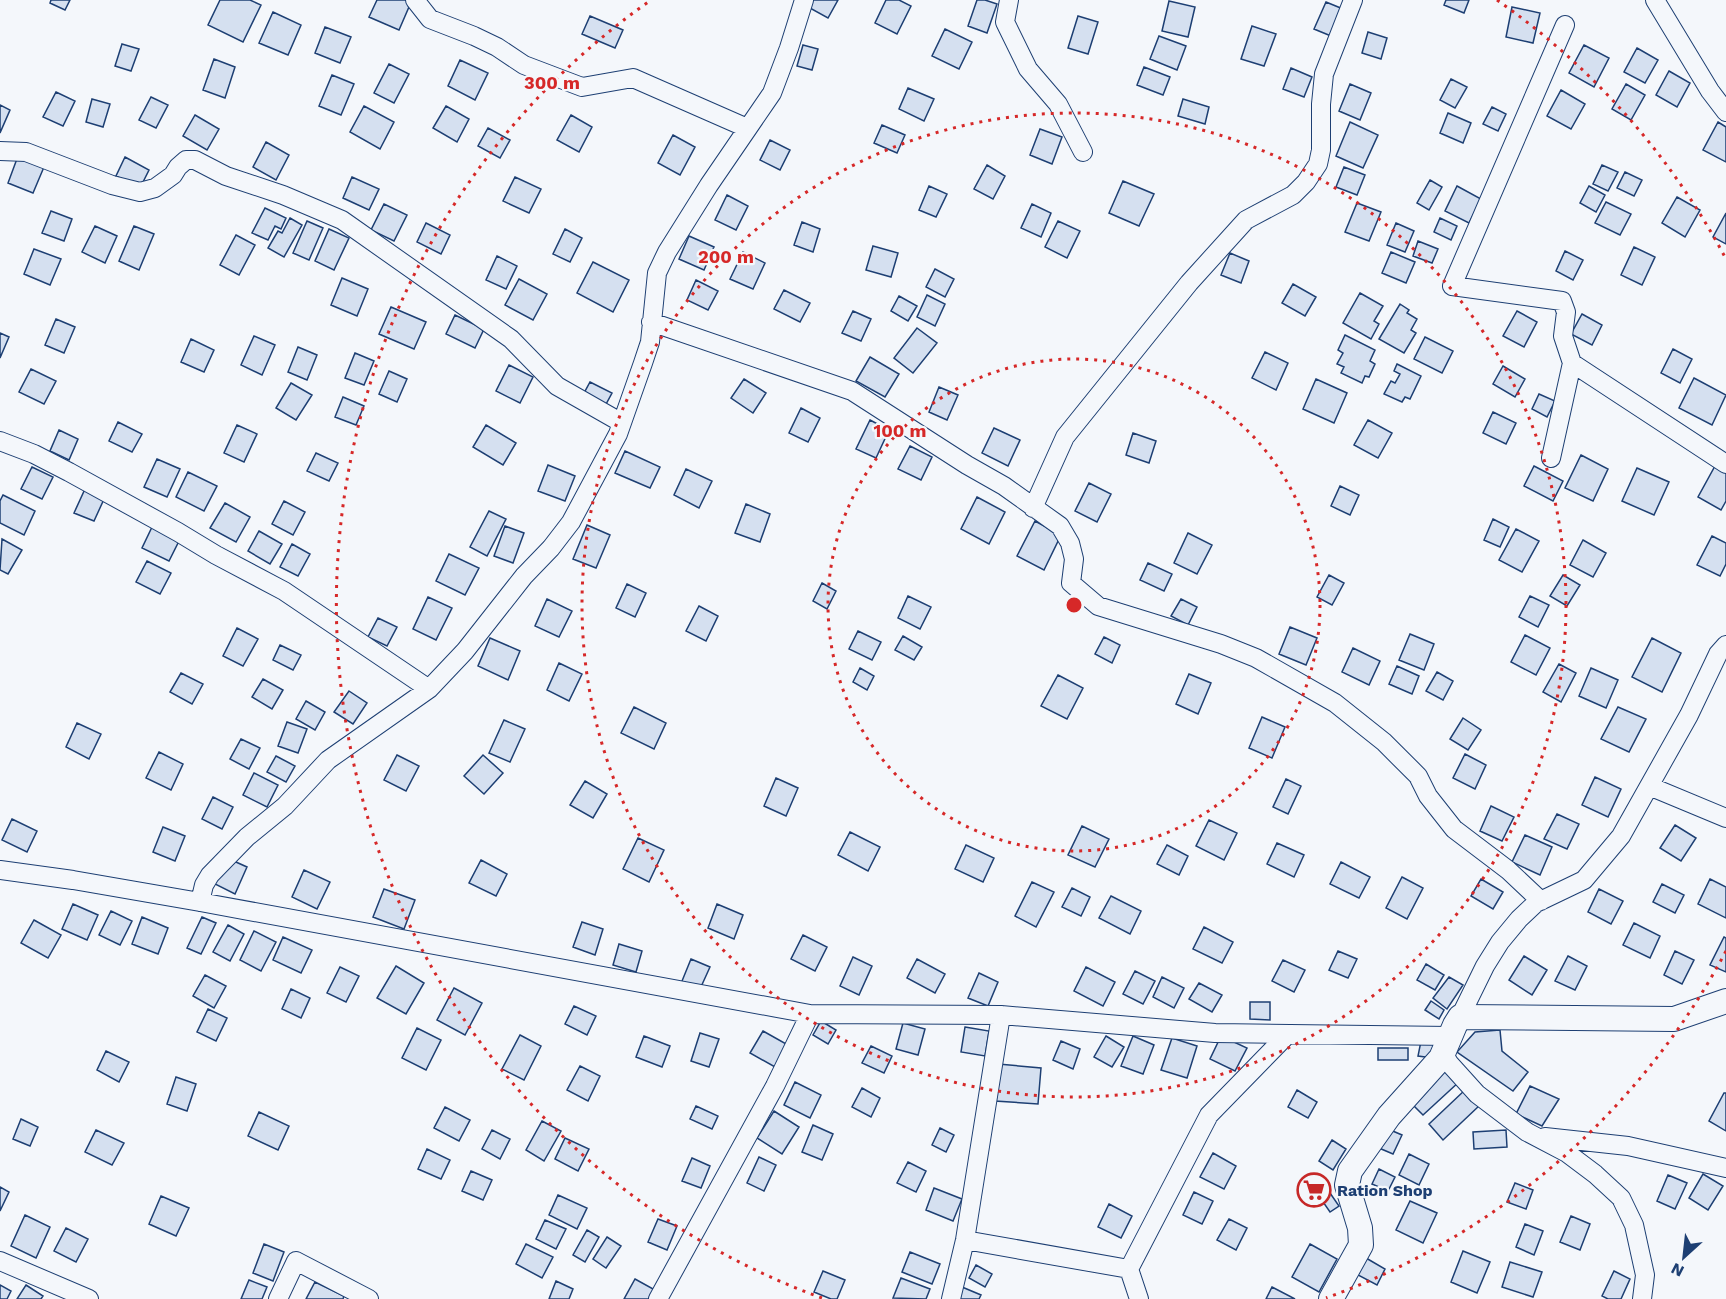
<svg xmlns="http://www.w3.org/2000/svg" width="1726" height="1299" viewBox="0 0 1726 1299" font-family="'Work Sans',sans-serif">
<rect width="100%" height="100%" fill="#f4f7fb"/>
<path fill="#d5e0f0" stroke="#1d3f73" stroke-width="1.5" d="M51,0h19l-5,10 -15,-7z
M220,0h30l11,5 -18,37 -35,-17z
M377,0h35l-13,30 -30,-13z
M812,0h26l-10,18 -20,-11z
M886,0h13l12,6 -14,28 -22,-11z
M977,0h8l12,4 -10,29 -19,-7z
M1446,0h23l-5,13 -20,-8z
M1169,1l26,6 -7,30 -26,-6z
M1326,2l17,7 -12,27 -17,-7z
M1512,7l28,6 -7,30 -27,-6z
M273,12l28,13 -13,30 -29,-12z
M590,16l33,14 -8,18 -33,-14z
M1078,16l20,6 -10,32 -20,-6z
M1252,26l24,8 -12,32 -23,-7z
M325,27l26,10 -11,26 -25,-10z
M945,29l27,13 -13,27 -27,-13z
M1368,32l19,6 -6,21 -19,-6z
M1159,36l27,10 -9,24 -27,-11z
M122,44l17,5 -8,22 -16,-5z
M803,45l15,4 -6,21 -15,-4z
M1584,45l25,13 -15,29 -25,-14z
M1637,48l21,12 -13,23 -21,-11z
M214,59l21,8 -10,31 -22,-8z
M460,60l28,13 -13,27 -27,-14z
M389,64l20,10 -15,29 -20,-10z
M1144,67l26,10 -7,18 -26,-10z
M1291,68l21,9 -8,20 -21,-8z
M1669,71l21,12 -13,24 -21,-12z
M332,75l22,9 -13,31 -22,-9z
M1451,79l16,8 -12,21 -15,-8z
M1350,84l21,9 -11,27 -21,-9z
M1626,84l19,11 -14,25 -19,-11z
M908,88l26,11 -10,22 -25,-12z
M1561,90l24,14 -14,25 -24,-13z
M56,92l19,9 -12,25 -20,-9z
M151,97l17,8 -12,23 -17,-8z
M92,99l18,5 -7,23 -17,-5z
M1183,99l26,8 -4,17 -27,-8z
M0,105l10,5 -10,23z
M364,106l30,16 -14,27 -30,-17z
M446,106l23,13 -12,23 -24,-14z
M1492,107l14,7 -8,17 -15,-7z
M1448,113l23,10 -8,20 -23,-10z
M195,115l24,14 -12,21 -24,-14z
M571,115l21,12 -13,25 -22,-12z
M1350,122l28,13 -15,33 -27,-12z
M1718,122l8,5v35l-23,-12z
M882,125l23,10 -8,18 -23,-10z
M488,128l22,12 -10,18 -22,-12z
M1040,129l22,8 -10,27 -22,-9z
M673,135l22,12 -15,28 -22,-12z
M770,140l20,10 -10,20 -20,-10z
M266,142l23,13 -13,25 -23,-13z
M18,156l26,11 -11,26 -25,-10z
M125,157l24,13 -9,18 -24,-12z
M987,165l18,11 -12,23 -19,-10z
M1602,165l16,7 -10,19 -15,-7z
M1344,167l21,8 -8,20 -21,-8z
M1625,172l17,8 -8,16 -17,-8z
M352,177l27,12 -10,21 -26,-12z
M515,177l26,12 -12,24 -26,-12z
M1430,180l12,7 -13,23 -12,-7z
M1123,181l31,13 -15,32 -30,-13z
M929,186l18,8 -11,23 -17,-7z
M1457,186l24,13 -12,24 -24,-12z
M1589,186l16,9 -9,17 -16,-9z
M727,195l21,11 -12,24 -21,-10z
M1677,197l23,13 -15,27 -23,-14z
M1606,202l25,12 -11,21 -25,-12z
M1357,203l24,9 -12,29 -24,-9z
M384,204l23,11 -13,26 -23,-11z
M1032,204l19,9 -10,24 -20,-9z
M265,208l21,10 -5,11 -6,-3 -7,14 -16,-7z
M51,211l21,8 -8,22 -22,-8z
M1726,213v31l-13,-7z
M290,218l12,7 -18,32 -16,-9 10,-17 4,2z
M1440,218l17,8 -6,14 -17,-8z
M307,221l16,7 -14,32 -16,-7z
M1058,221l22,10 -13,27 -22,-11z
M802,222l18,7 -7,23 -19,-7z
M426,223l24,12 -9,19 -24,-12z
M1396,223l18,8 -9,21 -18,-7z
M95,226l22,10 -12,27 -23,-11z
M134,226l20,8 -15,36 -20,-9z
M329,229l20,9 -15,32 -19,-9z
M565,229l17,9 -12,24 -17,-8z
M236,235l19,10 -16,30 -19,-10z
M689,236l25,11 -10,23 -25,-11z
M1418,241l20,8 -6,14 -19,-7z
M873,246l25,7 -7,24 -25,-7z
M1634,247l21,10 -13,28 -21,-10z
M34,249l27,10 -11,26 -26,-11z
M1565,251l18,9 -10,20 -17,-9z
M743,252l22,11 -12,26 -23,-10z
M1391,252l24,10 -9,21 -24,-10z
M1230,253l19,8 -8,22 -20,-8z
M497,256l20,10 -11,23 -20,-9z
M593,262l36,18 -16,32 -36,-19z
M935,269l19,10 -9,18 -19,-10z
M342,278l26,11 -11,27 -26,-11z
M519,279l28,15 -14,26 -28,-15z
M696,280l22,11 -10,19 -21,-10z
M1293,284l23,13 -11,19 -23,-13z
M784,290l26,13 -10,19 -26,-13z
M1360,293l23,13 -9,15 5,3 -8,15 -28,-16z
M927,295l18,9 -10,22 -18,-9z
M899,296l18,10 -9,15 -17,-10z
M1400,304l9,6 -2,3 10,6 -6,11 5,3 -12,20 -25,-14z
M391,307l35,15 -12,27 -35,-15z
M853,311l18,8 -10,22 -19,-8z
M1517,311l20,11 -13,25 -21,-11z
M1582,314l20,11 -10,20 -21,-11z
M455,315l29,14 -9,19 -29,-14z
M56,319l19,8 -11,26 -19,-8z
M917,328l20,15 -24,30 -19,-15z
M0,333l9,4 -9,21z
M1345,335l30,15 -5,11 5,3 -6,13 -4,-1 -3,7 -21,-10 3,-6 -7,-3 6,-11 -5,-3z
M254,336l21,9 -13,30 -21,-10z
M1425,337l28,14 -11,22 -28,-14z
M191,339l23,11 -10,22 -23,-10z
M298,347l19,8 -10,25 -19,-8z
M1673,349l19,10 -12,24 -19,-10z
M1265,352l23,11 -12,27 -24,-12z
M355,353l19,8 -10,24 -19,-7z
M870,357l29,17 -14,23 -29,-16z
M1397,364l24,12 -11,23 -5,-2 -3,5 -18,-8 7,-13 4,2 5,-9 -6,-3z
M509,365l24,12 -13,26 -24,-12z
M1503,366l22,13 -10,18 -22,-13z
M31,369l25,12 -12,23 -25,-12z
M389,371l18,8 -10,23 -18,-8z
M1694,378l32,17 -14,30 -33,-17z
M744,379l22,14 -13,20 -22,-15z
M1316,379l31,14 -13,30 -31,-14z
M590,382l22,11 -7,13 -22,-11z
M291,383l21,12 -16,25 -20,-12z
M939,387l19,8 -11,25 -18,-8z
M1539,394l16,7 -8,16 -15,-8z
M343,397l21,9 -8,19 -21,-8z
M801,408l19,10 -12,24 -19,-9z
M1493,412l23,11 -10,21 -23,-11z
M870,420l19,10 -13,28 -20,-9z
M1368,420l24,13 -14,25 -24,-13z
M118,422l24,12 -10,18 -23,-11z
M237,425l20,9 -13,28 -20,-9z
M486,425l30,18 -13,22 -30,-18z
M994,428l26,12 -12,26 -26,-13z
M59,430l19,9 -9,21 -19,-9z
M1133,433l23,8 -7,22 -23,-8z
M910,446l22,11 -11,23 -23,-11z
M625,451l35,16 -10,21 -35,-15z
M316,453l22,10 -9,18 -22,-10z
M1581,455l27,14 -15,32 -28,-13z
M157,459l23,10 -13,28 -23,-10z
M548,465l27,11 -10,25 -27,-10z
M1534,466l29,15 -10,20 -29,-15z
M1715,466l11,6v29l-5,9 -23,-13z
M32,467l21,10 -11,22 -21,-10z
M1637,468l32,14 -15,33 -32,-14z
M686,469l26,12 -13,27 -25,-13z
M188,472l29,14 -13,25 -28,-14z
M1089,483l22,11 -14,28 -22,-11z
M1340,486l19,9 -9,20 -19,-9z
M85,489l20,8 -11,24 -20,-8z
M3,495l32,16 -11,24 -24,-12v-22z
M977,497l28,15 -16,32 -28,-15z
M284,501l21,11 -12,23 -21,-11z
M225,503l25,14 -14,25 -26,-14z
M746,504l24,10 -10,28 -25,-9z
M489,511l17,8 -19,37 -17,-9z
M1493,519l16,8 -9,20 -16,-7z
M1035,521l26,14 -17,35 -27,-14z
M153,525l27,14 -11,22 -27,-13z
M587,525l23,10 -14,33 -23,-9z
M505,526l19,7 -11,30 -19,-7z
M1516,529l23,12 -17,31 -23,-12z
M259,531l23,13 -12,20 -22,-13z
M1188,533l24,12 -15,29 -23,-11z
M1712,536l14,7v21l-6,12 -23,-11z
M2,539l20,11 -14,24 -8,-4z
M1583,540l23,13 -13,24 -23,-12z
M292,544l18,10 -12,22 -18,-9z
M449,554l30,14 -14,27 -29,-14z
M147,561l24,12 -11,21 -24,-12z
M1148,563l24,11 -8,17 -24,-11z
M1329,575l15,8 -12,22 -15,-8z
M1563,575l17,10 -13,21 -17,-10z
M822,583l14,8 -9,18 -14,-8z
M627,584l19,9 -11,24 -19,-9z
M908,596l23,11 -11,22 -22,-11z
M1530,596l19,9 -11,22 -19,-10z
M428,597l24,11 -16,32 -23,-11z
M547,599l25,12 -13,26 -24,-11z
M1181,599l16,8 -9,18 -17,-9z
M699,606l19,10 -12,25 -20,-10z
M378,618l19,9 -10,19 -19,-9z
M1290,627l27,11 -11,27 -27,-11z
M237,628l21,11 -15,27 -20,-10z
M858,631l23,11 -9,18 -23,-11z
M1410,634l24,10 -10,26 -25,-10z
M1525,635l25,13 -14,27 -25,-13z
M903,636l19,11 -8,13 -19,-10z
M1104,637l16,8 -8,18 -17,-9z
M490,638l30,13 -12,29 -30,-14z
M1652,638l29,15 -19,39 -30,-15z
M280,645l21,10 -8,15 -20,-10z
M1353,648l27,13 -11,24 -27,-13z
M559,663l23,11 -13,27 -22,-11z
M1559,664l17,9 -15,29 -18,-10z
M1397,666l22,10 -7,18 -23,-10z
M860,668l14,8 -7,14 -14,-8z
M1591,668l27,12 -12,28 -27,-12z
M1437,672l16,9 -10,19 -17,-9z
M181,673l22,11 -11,20 -22,-12z
M1189,674l22,9 -13,31 -22,-10z
M1058,675l25,13 -16,31 -26,-13z
M263,679l20,11 -11,19 -20,-12z
M349,691l18,12 -14,21 -19,-12z
M306,701l19,11 -10,18 -19,-11z
M634,707l32,16 -12,26 -33,-16z
M1618,707l28,12 -17,33 -28,-13z
M1262,717l23,10 -13,31 -23,-10z
M1463,718l18,12 -13,20 -18,-11z
M504,720l21,9 -15,33 -21,-9z
M287,722l20,7 -9,24 -20,-7z
M77,723l24,11 -12,25 -23,-12z
M241,739l19,9 -11,21 -19,-10z
M159,752l24,12 -12,26 -25,-12z
M1465,754l21,11 -11,24 -22,-11z
M397,755l22,11 -13,25 -22,-11z
M483,755l20,18 -19,21 -20,-18z
M276,756l19,10 -9,16 -19,-10z
M254,773l24,12 -11,22 -24,-12z
M1595,777l26,12 -13,28 -26,-12z
M776,778l22,10 -12,28 -22,-10z
M1286,779l15,7 -13,28 -15,-7z
M585,781l22,13 -14,24 -23,-13z
M213,797l20,10 -11,22 -20,-10z
M1491,806l23,11 -12,24 -22,-10z
M1557,814l22,10 -12,25 -23,-10z
M12,819l25,12 -10,21 -25,-12z
M1209,820l28,13 -13,27 -28,-14z
M1675,825l21,13 -15,23 -21,-13z
M1082,826l27,13 -14,28 -27,-12z
M163,827l22,9 -10,25 -22,-9z
M850,832l30,15 -12,24 -30,-16z
M1525,835l27,12 -12,28 -28,-13z
M638,838l26,12 -15,32 -26,-13z
M1277,843l27,12 -10,22 -27,-13z
M966,845l28,13 -11,24 -28,-13z
M1167,845l21,11 -9,19 -22,-11z
M227,858l20,9 -12,27 -20,-10z
M481,860l26,14 -11,22 -27,-13z
M1341,862l29,15 -11,21 -29,-14z
M304,870l26,12 -13,27 -25,-12z
M1402,877l21,11 -16,31 -21,-11z
M1481,879l22,13 -10,17 -22,-13z
M1710,879l16,8v31l-28,-14z
M1032,882l22,10 -18,35 -21,-11z
M1662,884l22,11 -9,18 -22,-11z
M1072,888l18,9 -9,19 -19,-9z
M384,889l31,11 -11,29 -31,-12z
M1599,889l24,12 -12,23 -23,-12z
M1111,896l30,15 -11,23 -31,-16z
M73,904l25,11 -11,25 -25,-11z
M717,904l26,11 -9,24 -26,-11z
M111,911l21,10 -12,24 -21,-10z
M142,917l26,11 -10,26 -26,-10z
M202,917l14,6 -15,31 -14,-6z
M34,920l27,15 -13,23 -27,-15z
M582,922l21,7 -8,26 -22,-8z
M1634,923l26,13 -10,22 -27,-13z
M228,925l16,9 -14,27 -17,-9z
M1204,927l29,15 -11,21 -29,-14z
M254,931l22,11 -15,29 -21,-11z
M803,935l24,12 -12,24 -24,-12z
M283,937l29,13 -11,23 -28,-13z
M1724,937l2,1v34l-16,-7z
M619,944l23,7 -6,21 -23,-7z
M1338,951l19,8 -9,19 -19,-8z
M1675,951l19,9 -12,24 -18,-9z
M1524,956l23,14 -15,25 -23,-15z
M1568,956l19,10 -12,24 -20,-9z
M853,957l19,9 -13,29 -19,-9z
M691,959l19,8 -10,22 -18,-8z
M917,959l28,15 -10,19 -28,-15z
M1283,960l22,10 -11,22 -22,-11z
M1426,964l18,11 -9,15 -18,-10z
M396,966l28,17 -18,31 -29,-16z
M340,967l19,9 -13,26 -19,-9z
M1086,967l29,15 -12,24 -29,-15z
M1135,971l20,10 -12,23 -20,-10z
M979,973l19,9 -10,24 -20,-8z
M205,975l21,11 -12,22 -21,-12z
M1162,977l22,11 -10,20 -21,-11z
M1449,977l14,8 -16,24 -14,-11z
M1199,983l23,12 -10,17 -23,-13z
M454,988l28,15 -17,32 -28,-15z
M291,989l19,9 -9,20 -19,-9z
M1431,1001l13,9 -5,9 -14,-9z
M1250,1002h20v18l-20,-1z
M574,1006l22,10 -9,19 -22,-11z
M208,1009l19,9 -11,23 -19,-9z
M821,1021l15,9 -8,14 -15,-9z
M903,1023l22,6 -7,26 -22,-6z
M965,1027l24,4 -4,25 -24,-4z
M417,1028l24,12 -15,30 -24,-12z
M1500,1030l2,21 26,21 -15,19 -56,-39 18,-20z
M763,1031l25,14 -13,22 -25,-14z
M700,1033l19,6 -10,28 -18,-6z
M520,1035l21,11 -17,34 -22,-11z
M644,1036l26,10 -8,21 -26,-10z
M1106,1036l18,11 -12,20 -18,-10z
M1133,1036l21,9 -11,29 -22,-8z
M1221,1036l26,12 -12,23 -25,-12z
M1172,1038l25,8 -10,32 -26,-8z
M1061,1041l19,8 -7,20 -20,-9z
M1421,1041l15,2 -3,15 -15,-2z
M871,1046l21,10 -8,17 -22,-10z
M1378,1048h30v12h-30z
M106,1051l23,11 -10,20 -22,-12z
M998,1064l43,4 -3,36 -43,-3z
M580,1066l20,10 -12,25 -21,-11z
M1448,1067l12,14 -37,34 -13,-13z
M176,1077l20,7 -9,27 -20,-7z
M795,1082l26,13 -11,23 -26,-13z
M1530,1086l29,13 -17,27 -26,-12z
M862,1088l18,10 -9,19 -19,-10z
M1466,1089l14,16 -37,35 -14,-16z
M1297,1090l20,12 -9,16 -20,-11z
M1724,1093h2v38l-17,-10z
M696,1106l22,10 -6,13 -22,-10z
M445,1107l25,13 -11,21 -25,-13z
M774,1111l25,16 -17,27 -25,-16z
M259,1112l30,14 -11,24 -30,-14z
M21,1119l17,8 -8,19 -17,-7z
M542,1121l19,10 -17,30 -18,-11z
M813,1125l20,9 -11,26 -20,-8z
M940,1128l14,7 -8,17 -14,-7z
M1388,1129l14,6 -9,19 -14,-6z
M96,1130l28,13 -12,22 -27,-13z
M492,1130l18,9 -10,20 -18,-10z
M1506,1130l1,17 -33,2 -1,-17z
M565,1138l24,11 -11,22 -23,-12z
M1332,1140l14,9 -13,21 -14,-9z
M427,1149l23,11 -9,19 -23,-10z
M1213,1153l23,13 -12,23 -24,-12z
M1409,1154l20,10 -10,21 -20,-10z
M759,1157l17,8 -12,26 -17,-8z
M692,1158l18,8 -9,22 -19,-7z
M908,1162l18,9 -10,21 -19,-9z
M1379,1169l16,8 -7,14 -16,-7z
M471,1171l21,9 -9,20 -21,-9z
M1316,1174l14,12 -17,20 -14,-13z
M1703,1174l20,12 -15,24 -19,-12z
M1668,1175l19,8 -12,26 -18,-8z
M1515,1183l18,7 -7,19 -19,-7z
M0,1187l9,5 -9,19z
M934,1188l28,11 -9,22 -27,-11z
M1194,1192l19,9 -11,23 -19,-9z
M1330,1193l9,13 -9,6 -9,-13z
M558,1195l29,13 -10,21 -28,-14z
M161,1196l28,12 -13,28 -27,-12z
M1410,1201l27,12 -14,30 -27,-13z
M1109,1204l23,12 -11,22 -23,-11z
M25,1215l25,12 -14,31 -25,-12z
M1571,1216l19,8 -10,26 -20,-8z
M658,1219l19,7 -10,24 -19,-8z
M1229,1219l18,9 -11,22 -19,-10z
M545,1220l21,9 -10,20 -20,-10z
M1525,1224l18,7 -9,24 -18,-8z
M66,1228l22,11 -12,23 -22,-11z
M587,1230l12,7 -14,25 -12,-7z
M607,1237l14,9 -15,22 -13,-9z
M264,1244l20,8 -11,29 -20,-8z
M526,1244l27,13 -11,21 -26,-14z
M1310,1244l27,15 -18,33 -27,-15z
M1463,1251l27,11 -13,31 -26,-11z
M910,1252l30,12 -8,20 -30,-12z
M1366,1258l19,11 -8,16 -19,-10z
M1510,1262l32,10 -9,25 -31,-10z
M976,1265l16,9 -7,13 -16,-9z
M823,1271l22,9 -8,19h-6l-17,-7z
M1614,1271l16,8 -9,20h-13l-6,-3z
M901,1278l29,11 -4,10 -33,-1z
M635,1279l20,11 -5,9h-26z
M249,1280l18,7 -5,12h-21z
M556,1281l17,8 -4,10h-20z
M315,1282l29,14 -1,3h-37z
M0,1285l11,6 -4,8h-7z
M26,1285l17,11 -2,3h-24z
M962,1287l19,8 -2,4h-23z
M1272,1287l23,12h-29z"/>
<g fill="none" stroke-linecap="round" stroke-linejoin="round">
<g stroke="#1d3f73" stroke-width="20">
<path id="minor" d="M415,0l15,19 44,17 23,11 27,18 58,22 51,-9 114,50
M1009,0l-4,22 23,47 30,35 25,48
M1655,0l55,91 16,21
M1565,25l-113,261 110,15 4,11 -3,24 9,27
M0,151l26,1 86,33 28,7 15,-4 18,-13 5,-8 8,-7h9l31,16 57,19 59,25 169,119 46,47 65,37
M651,322l201,69 115,74 37,21 56,40 10,17 4,16 -3,24 27,23 123,38 35,14 79,45 49,39 34,34 10,20 26,33 54,41 33,31
M0,441l34,13 35,18 109,60 38,23 68,36 145,98
M1551,458l21,-95 154,101
M1033,508l32,-71 124,-154 57,-63 47,-25 13,-13 12,-18 3,-14v-46l3,-30 29,-74
M1649,786l77,32
M0,870l73,10 127,22 610,112 191,1 214,18 235,3
M200,902l4,-17 6,-10 37,-38 38,-31 43,-46 101,-71 36,-38 59,-75 27,-28 20,-26 47,-88 25,-71 7,-21 7,-69 10,-21 42,-67 63,-92 17,-45 15,-48
M1460,1017l25,-51 15,-24 19,-23 17,-16 48,-23 37,-44 68,-121 29,-61 8,-9
M1443,1053l6,10 28,31 50,38 40,21 28,21 26,24 13,27 11,50 -3,24
M1545,1137l83,9 98,22
M965,1240l164,29 80,-154 79,-81
M0,1261l89,38
M1129,1269l10,30
M278,1299l18,-38 73,38
M658,1299l117,-213 35,-72
M951,1299l14,-59 36,-225"/>
</g>
<g stroke="#1d3f73" stroke-width="26">
<path id="major" d="M1331,1299l30,-54 -1,-17 -13,-43 3,-14 39,-55 52,-58 14,-33 5,-8 214,2 52,-18"/>
</g>
<use href="#minor" stroke="#f4f7fb" stroke-width="18"/>
<use href="#major" stroke="#f4f7fb" stroke-width="24"/>
</g>
<g fill="none" stroke="#d62828" stroke-width="3" stroke-dasharray="3 6">
<circle cx="1074" cy="605" r="246"/>
<circle cx="1074" cy="605" r="492"/>
<path d="M1726 951A738 738 0 0 1 1326 1298M822 1298A738 738 0 0 1 651 0M1497 0A738 738 0 0 1 1726 259"/>
</g>
<defs>
<g id="supermarket-ring" transform="scale(1.725)"><circle r="9.5" fill="#f4f7fb" stroke="#c62828" stroke-width="1.5"/><path d="M-6-5.5h2.5l.6 2H6L4.5 2H-2.5L-4.4-4H-6ZM-1.5 3.2a1.3 1.3 0 1 0 .1 0ZM3 3.2a1.3 1.3 0 1 0 .1 0Z" fill="#c62828"/></g>
</defs>
<g fill-rule="evenodd">
<use href="#supermarket-ring" x="1314" y="1190"/>
</g>
<g text-anchor="middle" dominant-baseline="central" stroke-width="4.5" stroke-linejoin="round" paint-order="stroke">
<g font-size="16" font-weight="bold" fill="#1d3f73" stroke="#f4f7fb" text-anchor="start">
<text x="1337" y="1190">Ration Shop</text>
</g>
</g>
<circle cx="1074" cy="605" r="9" fill="#d62828" stroke="#f4f7fb" stroke-width="3"/>
<g font-size="18" text-anchor="middle" font-weight="bold" fill="#d62828" stroke="#f4f7fb" stroke-width="4.5" stroke-linejoin="round" paint-order="stroke">
<text x="552" y="89">300 m</text>
<text x="726" y="263">200 m</text>
<text x="900" y="437">100 m</text>
</g>
<g transform="translate(1684 1257) rotate(207)" stroke="#f4f7fb" stroke-width="4.5" paint-order="stroke">
<path d="M0-4.5L10 22L0 15L-10 22Z" fill="#1d3f73"/>
<text y="-9" font-size="16" font-weight="bold" text-anchor="middle" fill="#1d3f73">N</text>
</g>
</svg>
